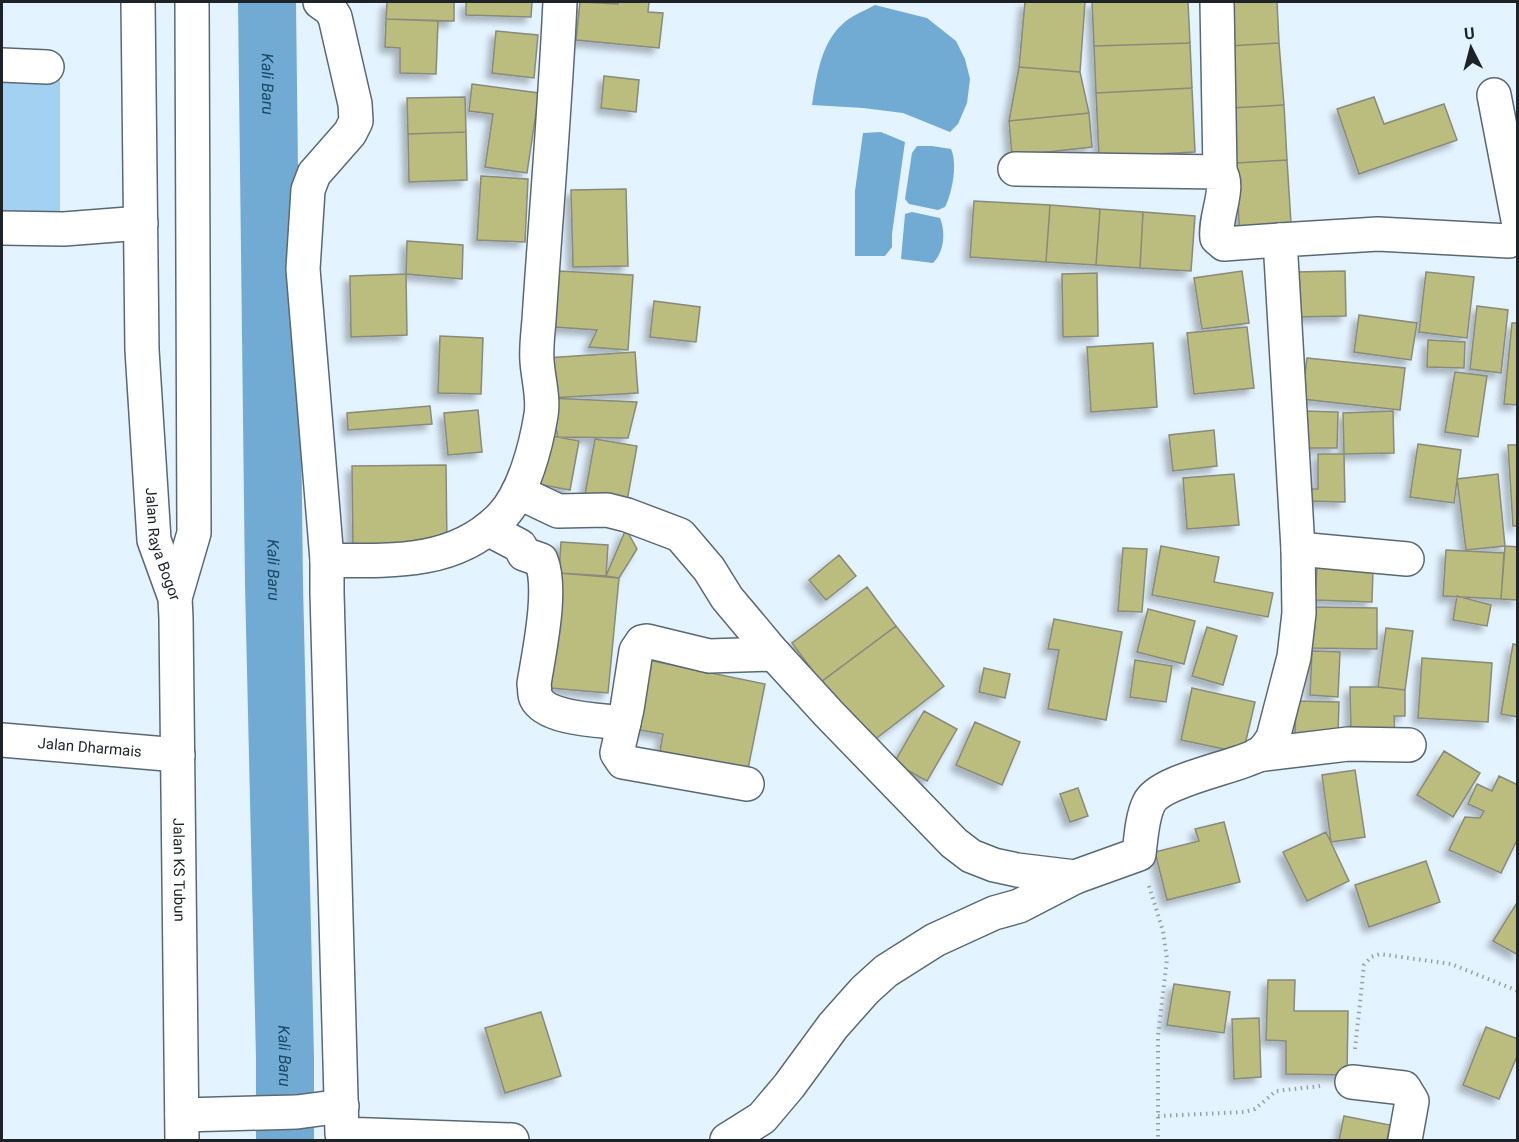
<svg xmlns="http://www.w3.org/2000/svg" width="1519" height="1142" viewBox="0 0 1519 1142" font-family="Roboto,sans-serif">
<defs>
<filter id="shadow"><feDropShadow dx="-5.5" dy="5.5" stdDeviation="3" flood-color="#0004"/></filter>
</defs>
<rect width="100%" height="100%" fill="#e3f3ff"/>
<path fill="#a2d1f1" d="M2,77h58v134h-58z"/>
<path fill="#71abd3" d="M875,5l52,13 29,23 9,18 5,20 -3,24 -9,21 -8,8 -47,-19 -40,-5 -51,-3c5,-31 9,-64 34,-84 9,-7 20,-11 29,-16z
M881,132l24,10 -13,92v13l-7,9h-30v-65l8,-58z
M917,146h15l19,3c7,15 1,44 -6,58l-7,3 -29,-6 -4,-5 7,-46z
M912,212l28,6c6,15 4,34 -7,45l-32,-4 4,-45z"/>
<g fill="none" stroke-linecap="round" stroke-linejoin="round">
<path stroke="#71abd3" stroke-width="58" id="s1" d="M267,2l7,582 11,474v82"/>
</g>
<path fill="#babd7d" stroke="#898a7a" stroke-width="1.5" filter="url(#shadow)" d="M387,2h67v19l-68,-2z
M466,2h66l-1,15 -65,-2z
M580,2l38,2v-2h31l-1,10 15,1 -4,35 -83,-8z
M1025,2h60l-5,70 -61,-5z
M1092,2h96l2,41 -96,3z
M1225,2h52l2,41 -51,3z
M386,19l52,2 -2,53 -36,-1v-25l-15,-1z
M496,31l42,4 -4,43 -42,-5z
M1190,43l2,45 -96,5 -2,-47z
M1279,43l5,62 -52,3 -4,-62z
M1019,67l61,5 9,41 -80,8z
M604,76l35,4 -3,32 -35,-4z
M472,84l67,9 -12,80 -42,-6 8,-53 -24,-3z
M1192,88l3,64 -96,5 -3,-64z
M465,97l1,35 -58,2 -1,-36z
M1374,97l10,27 60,-20 13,36 -98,34 -22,-65z
M1284,105l3,55 -51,3 -4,-55z
M1089,113l3,34 -80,9 -3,-35z
M466,132l1,48 -58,2 -1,-48z
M1287,160l5,79 -52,3 -4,-79z
M481,176l47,3 -3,63 -48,-2z
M626,189l2,77 -55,1 -2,-77z
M974,201l76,4 -4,57 -76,-5z
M1050,205l50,4 -4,56 -50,-3z
M1100,209l43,3 -3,56 -44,-3z
M1143,212l52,4 -4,55 -51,-3z
M407,241l56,4 -1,34 -56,-5z
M558,271l75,4 -5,75 -39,-3 8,-17 -43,-3z
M1242,271l7,52 -47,6 -8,-51z
M1345,271l1,45 -51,1 -1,-45z
M1426,272l48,5 -7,61 -48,-6z
M1097,273l1,63 -35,1 -1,-63z
M406,274l1,61 -56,2 -1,-61z
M654,301l46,6 -4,35 -46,-5z
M1477,306l31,4 -7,63 -31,-4z
M1359,315l58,8 -6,37 -57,-8z
M1512,323h6v82l-14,-1z
M1247,327l7,61 -60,6 -7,-61z
M440,336l43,2 -2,56 -43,-1z
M1428,340l37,2 -1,26 -37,-1z
M1153,343l4,64 -66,5 -4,-65z
M635,352l3,41 -89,5 -3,-40z
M1307,358l98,10 -5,42 -98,-11z
M1455,372l32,4 -9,61 -33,-5z
M549,398l88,4 -9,36 -70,-1z
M430,406l2,18 -84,6 -1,-17z
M478,410l4,42 -34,3 -4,-42z
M1303,411l35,1 -1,36h-35z
M1393,411l1,42 -50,1 -1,-41z
M1214,430l3,36 -44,5 -4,-36z
M542,434l37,7 -9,49 -37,-7z
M595,439l42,7 -12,66 -42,-7z
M1418,444l43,6 -7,53 -44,-6z
M1508,445h10v81h-5z
M1318,454h26l1,48 -37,-1v-12h10z
M446,465l1,82h-94l-1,-81z
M1234,474l5,51 -52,4 -4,-51z
M1498,474l7,72 -39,4 -9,-71z
M626,529l11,20 -18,29 -13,-2z
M561,542l47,3 -2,31 -47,-3z
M1161,546l58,11 -5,25 59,11 -5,24 -116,-22z
M1505,546l13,1v53l-17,-1z
M1123,548l24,1 -5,63 -24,-1z
M1446,550l58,3 -3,46 -58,-3z
M839,555l17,21 -30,24 -17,-20z
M1317,567l56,2 -1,33 -57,-2z
M559,573l60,5 -11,115 -58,-5z
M867,587l29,39 -75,56 -29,-39z
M1457,596l34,9 -4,21 -34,-6z
M1312,607l65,1v41l-66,-1z
M1148,609l47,12 -11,43 -47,-12z
M1054,619l68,13 -16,88 -58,-11 11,-59 -11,-1z
M896,626l48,60 -75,58 -48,-62z
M1207,627l30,9 -14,49 -31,-9z
M1386,628l27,3 -8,59 -27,-3z
M1513,644l5,1v72l-17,-3z
M1312,651l28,1 -2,45 -28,-2z
M1422,658l70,5 -4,59 -70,-4z
M648,660l117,24 -17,85 -88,-18 3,-17 -29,-5z
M1135,660l37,6 -6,36 -36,-5z
M984,668l26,6 -5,24 -26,-6z
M1350,687h28l27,3v26h-11l1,20 -44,1z
M1192,688l63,14 -12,51 -62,-13z
M1296,701l43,1 -1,33h-43z
M924,711l33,18 -30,52 -33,-18z
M975,722l45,20 -18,43 -46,-20z
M1444,751l36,22 -27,44 -36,-22z
M1355,770l10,67 -34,5 -9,-67z
M1499,776l19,9v53l-17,35 -52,-23 16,-33 15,1 4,-7 -16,-7 9,-20 15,7z
M1078,788l10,28 -18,6 -10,-28z
M1224,822l16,60 -73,18 -12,-48 44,-11 -4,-12z
M1326,832l23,49 -42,20 -24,-49z
M1426,861l14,41 -71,25 -14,-42z
M1518,901v54l-25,-14z
M1268,980h27l-1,31h54l-1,64 -61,-1v-33l-20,-1z
M1174,984l56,8 -6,41 -57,-8z
M541,1012l20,64 -56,17 -20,-65z
M1259,1018l2,59 -27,2 -2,-60z
M1486,1027l32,12v15l-19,45 -36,-14z
M1344,1116l46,9 -3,15h-48z"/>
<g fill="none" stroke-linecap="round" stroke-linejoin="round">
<g stroke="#5a6872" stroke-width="36">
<g id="minor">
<path d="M320,2l10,7 5,8 20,87 1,17 -6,12 -36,41 -6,16 -5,79 24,291v33l15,541 170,6"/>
<path d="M1217,2l3,170"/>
<path d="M2,65l45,2"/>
<path d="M1494,95l24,125"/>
<path d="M1015,169l205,3c11,15 -6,46 -3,66l7,6 56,-4"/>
<path d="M2,228l62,1 77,-6"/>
<path d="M518,492l40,19 49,-1 20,5 53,20 29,34 18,29 47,56 55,60 125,129 17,13 23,9 23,5 58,7 64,-23c2,-16 3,-37 10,-51 11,-23 85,-35 109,-48 7,-4 11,-11 15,-17l21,-81 5,-44 -1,-64 -18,-309 98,-6 131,7 7,-4 2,-4"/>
<path d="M488,529l32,17 4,8 17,6c12,29 -2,92 -7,124 1,4 0,10 2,14 11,22 66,22 88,25"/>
<path d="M1298,549l109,10"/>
<path d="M327,560c63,1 129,5 175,-44 22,-23 34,-70 39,-101 3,-17 -3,-37 -4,-54 -1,-14 1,-28 2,-41 7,-106 16,-212 21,-318"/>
<path id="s2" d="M2,740l176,15"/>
<path d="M1257,755l91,-11 61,1"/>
<path d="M747,784l-124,-22 -6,-9 10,-44 9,-58 6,-9 5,-1 62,15 65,-2"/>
<path d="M1352,1082l52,6 8,13 -7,39"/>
<path d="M182,1115l115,-3 45,-6"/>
<path d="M727,1140l35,-22 27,-32 44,-60 32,-36 21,-19 49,-31 59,-27 25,-7 56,-29"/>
</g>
</g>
<g stroke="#5a6872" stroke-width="36">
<g id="highway">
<path id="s3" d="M138,2l4,348 12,190 21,58 1,20 6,522"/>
<path d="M175,598l19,-65 -2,-531"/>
</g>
</g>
<path stroke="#95a1aa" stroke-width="4" stroke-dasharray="1.5 4.5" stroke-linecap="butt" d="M1149,886l14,45 4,28 -9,77v104
M1355,1049l9,-84 7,-8 9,-3 71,10 67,27
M1158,1116l86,-4 11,-3 21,-18 45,-5"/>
<use href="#minor" stroke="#fff" stroke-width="33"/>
<use href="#highway" stroke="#fff" stroke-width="33"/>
</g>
<g text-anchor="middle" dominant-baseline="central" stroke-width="6" stroke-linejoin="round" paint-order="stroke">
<g font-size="15" fill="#1d2327" stroke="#e3f3ff">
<text stroke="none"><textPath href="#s3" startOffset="544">Jalan Raya Bogor</textPath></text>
<text stroke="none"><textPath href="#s2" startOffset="88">Jalan Dharmais</textPath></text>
<text stroke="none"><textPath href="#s3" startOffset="872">Jalan KS Tubun</textPath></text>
</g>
<g font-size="16" font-style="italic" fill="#1b4864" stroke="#e3f3ff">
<text stroke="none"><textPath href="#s1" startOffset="82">Kali Baru</textPath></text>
<text stroke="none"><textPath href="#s1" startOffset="568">Kali Baru</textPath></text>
<text stroke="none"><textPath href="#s1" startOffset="1054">Kali Baru</textPath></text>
</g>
</g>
<rect width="1519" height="1142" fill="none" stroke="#1d2327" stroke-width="6"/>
<g transform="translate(1471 48) rotate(354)" stroke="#e3f3ff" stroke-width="4.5" paint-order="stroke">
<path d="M0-4.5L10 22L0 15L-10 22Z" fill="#1d2327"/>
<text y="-9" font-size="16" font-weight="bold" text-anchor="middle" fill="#1d2327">U</text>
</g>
</svg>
